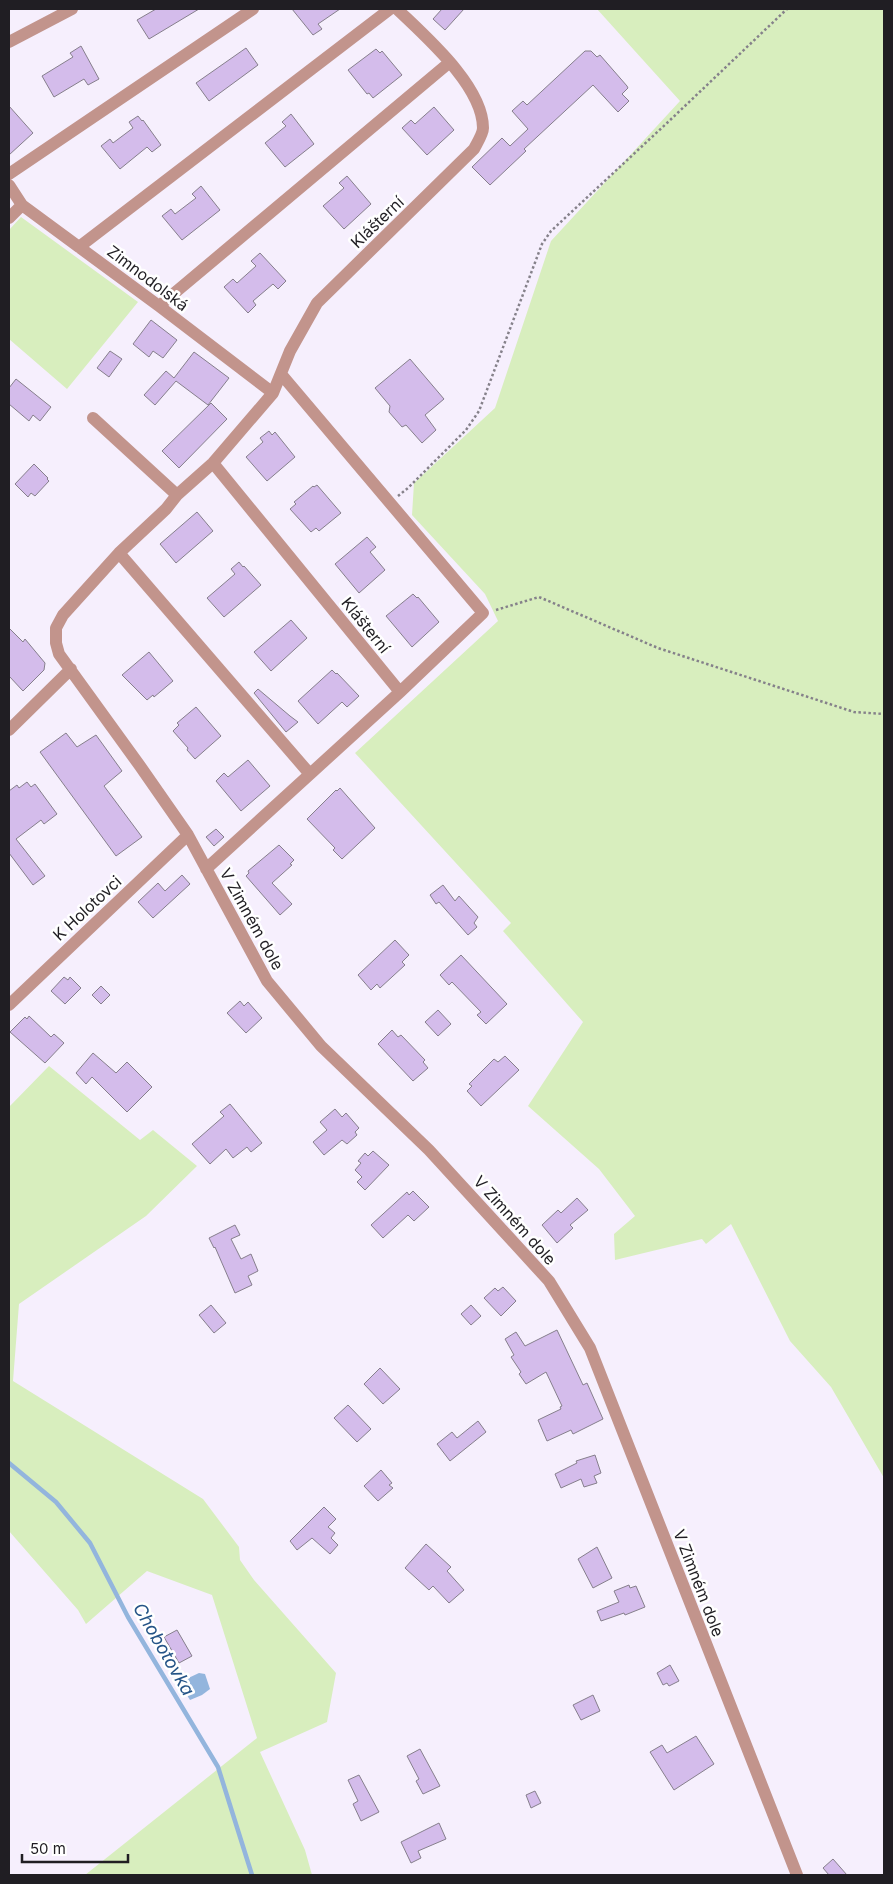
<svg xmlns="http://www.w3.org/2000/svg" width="893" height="1884" viewBox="0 0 893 1884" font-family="Inter,sans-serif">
<rect width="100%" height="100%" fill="#f6effd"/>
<path fill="#d8eebe" d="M597,9h287v1469l-53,-91 -41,-46 -59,-117 -25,20 -4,-5 -87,21 -1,-26 21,-18 -36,-47 -71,-63 55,-84 -80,-91 8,-8 -156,-170 143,-132 -13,-27 -73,-79 2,-32 81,-75 56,-167 129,-140z
M21,217l117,85 -71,87 -58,-50v-109z
M49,1066l91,74 13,-10 44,36 -51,50 -127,88 -6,77 190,118 36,48 1,13 14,20 82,93 -9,49 -67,30 45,98 7,25h-227l172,-137 -45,-143 -65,-24 -61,53 -8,-14 -69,-79v-424z"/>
<path fill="#93b5dd" d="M199,1673l6,1 5,15 -8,6 -12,5 -8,-13v-6z"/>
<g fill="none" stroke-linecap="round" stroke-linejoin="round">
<path stroke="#93b5dd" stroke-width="4.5" d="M9,1463l47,39 34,41 38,74 90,150 34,108"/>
</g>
<path fill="#d4bceb" stroke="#867f8c" d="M156,9h43l-50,30 -12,-19z
M292,9h48l-22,15 4,5 -9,6z
M442,9h22l-19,21 -12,-11z
M81,46l18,33 -11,6 -4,-6 -30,18 -12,-21 31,-19 -3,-4z
M246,48l12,17 -49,36 -13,-18z
M376,49l4,4 2,-2 20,24 -29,23 -4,-5 -2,1 -19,-24z
M585,51h6l6,6 3,-2 27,31 1,2 -6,6 7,7 -11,11 -25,-27 -69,64 2,2 -36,34 -18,-18 30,-29 8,8 18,-17 -16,-18 11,-10 4,4z
M9,106l24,27 -24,22z
M434,107l20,23 -27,25 -25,-27 9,-8 4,4z
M291,114l23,30 -29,23 -20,-24 21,-17 -4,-4z
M138,116l4,5 1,-1 18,25 -9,7 -5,-5 -27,22 -19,-23 9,-7 3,4 20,-15 -4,-6z
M347,176l24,28 -27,25 -21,-23 21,-18 -5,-5z
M201,186l19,24 -38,30 -20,-24 9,-7 4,5 21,-16 -4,-4z
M260,253l26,28 -8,8 -5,-5 -20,17 3,4 -8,8 -24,-26 9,-8 4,4 19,-17 -5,-5z
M151,320l26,20 -14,18 -10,-7 -4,6 -16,-13z
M110,351l12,8 -13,18 -12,-9z
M194,352l35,26 -21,27 -32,-24 -21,24 -11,-10 22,-24 8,7z
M410,359l34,40 -19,16 11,15 -14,13 -16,-18 -4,2 -13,-15 1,-6 -15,-18z
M16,379l35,28 -11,14 -7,-6 -4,6 -20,-17v-16z
M211,403l16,16 -48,49 -17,-17z
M269,431l3,4 3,-3 20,25 -28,24 -21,-24 17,-15 -3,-4z
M34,464l14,14 -1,1 2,2 -14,15 -4,-3 -3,4 -13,-13z
M317,485l24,28 -22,18 -3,-3 -5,4 -21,-23 6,-5 -2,-2 19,-16 1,1z
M197,512l16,19 -37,32 -16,-19z
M367,537l9,10 -6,5 15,18 -26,23 -24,-29z
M239,562l4,5 1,-1 17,19 -37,32 -17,-19 28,-24 -4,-5z
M413,594l4,4 1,-1 21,25 -27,25 -26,-31z
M291,620l16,18 -36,33 -17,-19z
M9,628l14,14 2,-3 20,24 -1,7 -21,21 -14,-15z
M149,652l24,29 -19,16 -1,-2 -6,5 -25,-25z
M332,670l4,4 1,-1 22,23 -12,11 -5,-5 -24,22 -20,-23z
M258,689l32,27 8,6 -12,10 -32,-39z
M196,707l25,29 -26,23 -8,-9 1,-2 -15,-17 6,-6 -2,-2z
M66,733l11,14 19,-12 26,36 -18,15 38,51 -26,19 -76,-104z
M248,760l22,26 -29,25 -25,-30 8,-8 4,4z
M27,782l4,5 4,-3 22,30 -13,10 -3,-4 -25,19 29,37 -12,9 -24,-32v-62l8,-6 2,3z
M340,788l35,40 -33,31 -9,-9 2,-2 -28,-29 29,-29 1,1z
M216,829l8,8 -10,9 -8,-9z
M279,845l15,15 -4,4 2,1 -20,18 20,21 -12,11 -34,-39 3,-3 -1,-2z
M182,875l8,9 -37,34 -15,-16 20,-19 7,8z
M443,885l12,16 4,-5 19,21 -4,6 3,4 -9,8 -29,-33 -3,2 -6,-9z
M395,940l14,15 -7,7 3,3 -25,23 -3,-4 -6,6 -13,-15z
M461,955l46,49 -21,20 -9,-9 4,-3 -29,-30 -3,3 -9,-10z
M64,977l4,3 2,-3 11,11 -16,16 -14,-13z
M101,986l9,9 -9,9 -9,-9z
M240,1001l4,5 4,-4 14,16 -16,15 -19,-20z
M438,1010l13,14 -13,12 -13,-14z
M29,1016l22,21 3,-3 10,9 -19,20 -35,-31 15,-15 2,2z
M392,1030l6,7 3,-2 24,25 -2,2 5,6 -15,13 -35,-37z
M93,1053l23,20 11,-11 25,25 -25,25 -35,-35 -6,7 -10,-11z
M505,1056l14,14 -38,36 -14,-15 5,-5 -3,-2 25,-25 4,3z
M230,1104l32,39 -11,9 -4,-5 -14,11 -7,-9 -16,15 -18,-20 32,-28 -4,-4z
M335,1109l7,8 4,-4 13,15 -4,4 2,3 -10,9 -5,-4 -18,15 -11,-13 14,-12 -7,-8z
M373,1151l16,14 -24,25 -8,-8 5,-5 -7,-7 6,-7 -3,-2 7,-8 3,3z
M413,1191l16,16 -15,14 -6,-6 -25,23 -12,-13 36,-33 2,3z
M577,1198l11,12 -18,15 3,3 -16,15 -15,-18 16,-15 3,3z
M235,1225l5,10 -9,4 10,20 10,-5 7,17 -10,5 4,9 -17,8 -20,-46 -1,1 -5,-10z
M503,1287l13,14 -15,15 -17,-18 11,-10 3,3z
M211,1305l15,18 -12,10 -15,-18z
M471,1305l10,11 -10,9 -10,-11z
M557,1330l26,55 4,-2 16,36 -30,15 -2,-4 -24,11 -9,-21 23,-11 -1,-2 2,-1 -16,-34 -20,12 -7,-10 2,-2 -10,-15 3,-2 -9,-16 11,-7 9,14z
M380,1368l20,21 -17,15 -19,-20z
M348,1405l23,24 -14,13 -23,-24z
M478,1421l8,11 -36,29 -13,-17 15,-12 5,6z
M595,1455l6,18 -7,3 3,7 -13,4 -3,-8 -20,9 -6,-14 22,-11 -1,-2z
M381,1470l11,13 -3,2 4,3 -15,13 -14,-15z
M324,1507l12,12 -8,8 7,6 -4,5 7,7 -8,9 -18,-16 -15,12 -7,-9z
M426,1544l25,23 -4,4 17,19 -15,13 -16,-17 -4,4 -24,-22z
M597,1547l15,31 -19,10 -15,-29z
M629,1585l1,3 6,-2 9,21 -20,8 -1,-2 -23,8 -4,-10 22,-9 -5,-11z
M177,1630l15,26 -13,7 -15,-26z
M670,1665l9,16 -10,5 -2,-3 -4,2 -6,-12z
M593,1695l7,16 -19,9 -8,-15z
M696,1736l18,28 -40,26 -24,-38 12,-7 5,8z
M420,1749l20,37 -17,8 -7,-13 3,-2 -12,-23z
M359,1775l20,37 -18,9 -8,-17 5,-3 -10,-21z
M535,1791l6,12 -10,5 -5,-13z
M439,1823l7,16 -28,12 3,7 -10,5 -10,-21z
M833,1859l14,16h-18l-6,-7z"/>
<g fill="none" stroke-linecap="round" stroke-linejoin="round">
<path stroke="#85818a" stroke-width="2.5" stroke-dasharray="2.5 2.5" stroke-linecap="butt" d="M398,496l10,-8 58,-58 13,-19 63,-167 9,-13 116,-108 120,-114
M496,610l43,-13 119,51 196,64 30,2"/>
<path stroke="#c2948c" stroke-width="12" d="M397,9c29,28 86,77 86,119 0,6 -6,15 -9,21l-157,154 -27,48 -17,42 -60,70 -36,32 -11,14 -47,44 -56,62 -7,13v15l3,11 81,112 48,69 79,146 54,65 108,104 120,131 41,67 207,527
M9,42l63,-33
M9,174l244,-165
M9,185l13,20 137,101 114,87
M9,218l13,-13
M79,247l311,-238
M159,306l291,-244
M93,418l84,77
M213,463l187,229
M119,553l190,220
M9,730l62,-61
M206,869l194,-177 83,-79 -202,-239
M9,1005l179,-170"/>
</g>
<g text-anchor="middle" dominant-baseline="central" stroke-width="5" stroke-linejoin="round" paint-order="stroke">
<g font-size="16" fill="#201e23" stroke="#fff">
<text transform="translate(377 222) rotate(-44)">Klášterní</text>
<text transform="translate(148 278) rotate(37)">Zimnodolská</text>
<text transform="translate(366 625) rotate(51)">Klášterní</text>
<text transform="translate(87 908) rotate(-43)">K Holotovci</text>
<text transform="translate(252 919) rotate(61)">V Zimném dole</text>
<text transform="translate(515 1220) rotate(48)">V Zimném dole</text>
<text transform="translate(699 1583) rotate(69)">V Zimném dole</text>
</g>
<g font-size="18" font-style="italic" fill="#255487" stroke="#fff">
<text transform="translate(164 1649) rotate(60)">Chobotovka</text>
</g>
</g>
<rect width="893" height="1884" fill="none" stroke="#201e23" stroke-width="20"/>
<path d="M22 1854v8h106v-8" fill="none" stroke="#201e23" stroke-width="2.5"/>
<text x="30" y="1854" font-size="15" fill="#201e23" stroke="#ffffff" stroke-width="4" paint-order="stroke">50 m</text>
</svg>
